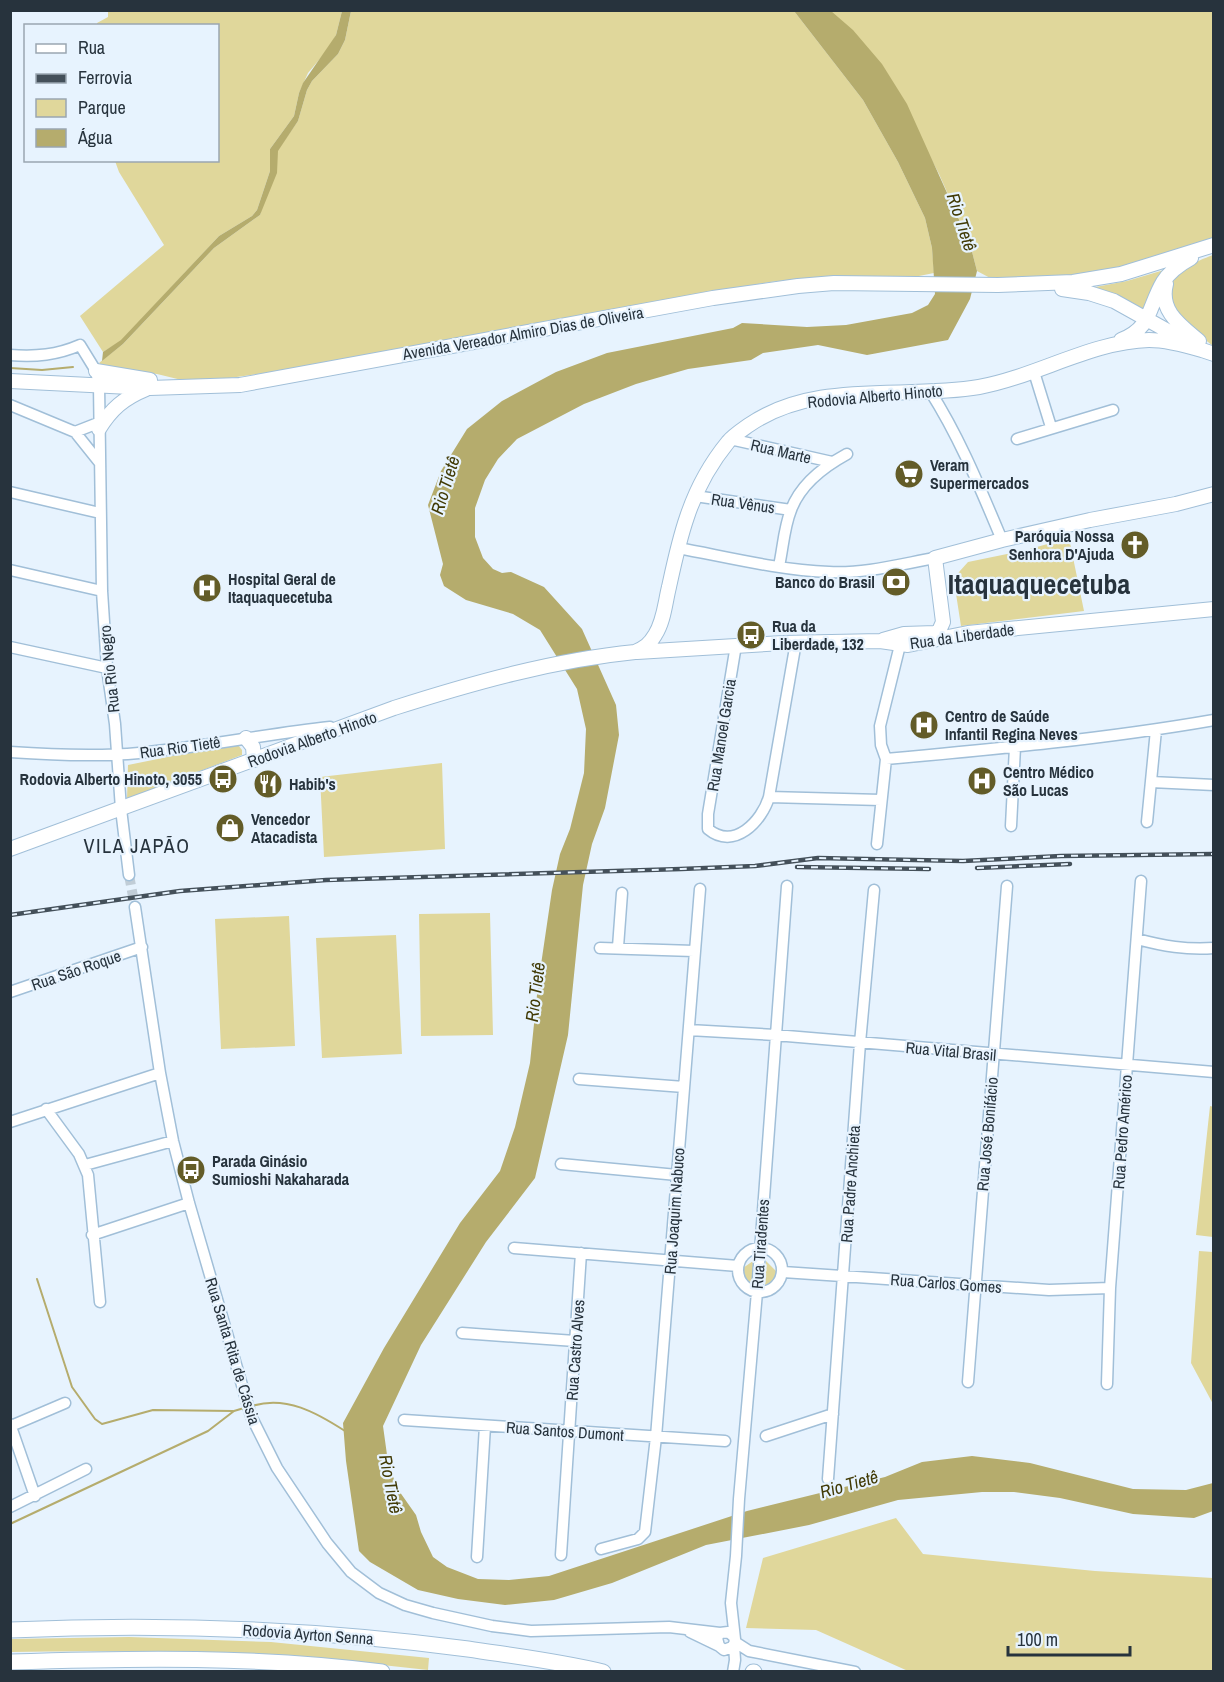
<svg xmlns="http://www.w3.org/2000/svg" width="1224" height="1682" viewBox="0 0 1224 1682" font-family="'Archivo Narrow',sans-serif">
<rect width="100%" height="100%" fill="#e7f3fe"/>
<path fill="#e0d79b" d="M108,11h234l-6,24 -7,13 -21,25 -9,20 -5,23 -24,33v22l-13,39 -5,6 -33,20 -98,105 -18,11 -23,-36 84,-71 -45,-73 -4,-11 103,-1v-134l-121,-1v-2l11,-6z
M351,11h443l69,89 35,62 27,56 7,30 2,25 -20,4 -104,1 -40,4 -485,88 -91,13 -37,-9 -50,-5 -8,-6 24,-19 91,-96 46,-33 17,-64 21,-30 9,-31 5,-9 26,-27 7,-14z
M831,11h382v227l-75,28 -63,12 -83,1 -15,-8 -7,-27 -31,-70 -18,-35z
M1213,255v91l-35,-28 -12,-27c7,-21 29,-29 47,-36z
M1164,270l-16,47 -63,-28 42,-8z
M1069,538l15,73 -123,15 -7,-45 5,-9 9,-10 58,-12z
M238,745l4,5v5l-115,44 1,-34 89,-18z
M442,763l3,86 -121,8 -4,-80z
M490,913l3,122 -72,1 -2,-122z
M289,916l6,130 -74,3 -6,-130z
M396,935l6,119 -80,4 -6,-120z
M1210,1106l4,1 -1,130 -17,-2z
M1199,1251l14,1v152l-22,-41z
M753,1261l-1,29c-8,-6 -13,-11 -9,-22z
M766,1261l10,10 1,8 -12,13z
M896,1518l27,36 172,17 118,7v93h-305l-92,-41 -70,-2 17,-70z
M129,1637l142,5 158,16 -1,12c-139,-16 -278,-21 -417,-18l-1,-13z"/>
<path fill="#b5ac6d" d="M342,11h9l-6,29 -7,14 -26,27 -5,9 -9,31 -20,30 -1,22 -17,42 -46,33 -91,96 -21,17 1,-9 18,-12 98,-104 33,-20 5,-6 13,-39v-22l24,-33 5,-23 4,-10 33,-48z
M794,11h37l22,19 29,34 25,40 63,140 7,27 -7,28 -22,41 -81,15 -49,-10 -55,8 -12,7 -63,9 -52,15 -52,20 -67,35 -19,20 -13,21 -10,28v29l8,21 10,11 9,4 9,-1 33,15 38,42 34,76 3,30 -14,73 -13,36 -9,41 -15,150 -33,143 -49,64 -65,103 -38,81 5,36 9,26 19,27 5,17 12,25 14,10 31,12 31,1 40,-4 198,-65 138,-34 37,-15 50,-6 58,7 103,26 53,1 27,-7v28l-19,7 -61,-4 -73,-16 -46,-6h-32l-84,8 -89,25 -103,20 -94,38 -58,17 -49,5 -47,-6 -40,-9 -48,-28 -11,-11 -13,-90 -3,-38 41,-75 76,-125 40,-52 15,-44 15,-64 8,-78 14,-95 8,-36 10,-25 14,-56 2,-44 -9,-40 -37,-59 -27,-16 -47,-14 -22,-14 -4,-11 3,-11 -15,-59 13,-34 26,-42 35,-28 54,-29 51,-19 126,-25 9,-5 65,4 39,-2 66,-12 16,-8 7,-11 -3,-46 -7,-30 -27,-56 -35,-62z"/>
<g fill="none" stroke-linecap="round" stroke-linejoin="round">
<path stroke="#b5ac6d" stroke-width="2" d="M1214,30v3
M10,368l32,2 31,-3
M37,1279l35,108 23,32 7,5 51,-14 80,1
M252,1406c34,-11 65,7 93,25
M10,1524l198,-93 26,-20 10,-3"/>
<path stroke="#c1cdd7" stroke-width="10" stroke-dasharray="10 5" stroke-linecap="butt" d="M129,875l6,32"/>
<g stroke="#a1bfd8" stroke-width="13">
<path id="minor" d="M10,355c26,2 47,0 70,-10l16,26 3,14 3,206 5,77 8,56 6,85 8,66
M1034,372l17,55
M930,391c30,47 50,97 72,149
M10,405l65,27 24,30
M75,432l23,-9
M730,439l102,23
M1017,439l96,-29
M10,492l90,21
M695,496l96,14
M678,548c49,9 100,22 151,24 35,2 72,-8 106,-14
M779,566c4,-18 5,-39 12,-56 9,-25 34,-44 56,-56
M10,570l92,21
M736,645l-28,169v15c26,22 54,-8 61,-32l112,3
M10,647l97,21
M10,752c43,3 86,5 129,1 64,-6 127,-19 191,-26
M886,759c110,-10 219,-20 328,-39
M1151,782l63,3
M769,797l27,-155
M1147,822l9,-92
M1011,826l4,-79
M877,844l9,-85 -5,-14 -1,-19 20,-81
M135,907l25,166 13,68 16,62 62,213 26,52 50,75 24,29 28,21 26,12 28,8 59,13 39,5 138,-4 51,6 8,-1 6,5 1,5 -3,5 -8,3 -5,-4 -2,-8 3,-5
M1137,939c26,7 49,11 77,9
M618,947l4,-54
M600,948l94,3
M10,992l132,-45
M689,1030l86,5 439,37
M579,1079l105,8
M46,1109l33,45 9,21 12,127
M10,1122l150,-49
M561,1164l116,11
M85,1165l88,-24
M92,1235l97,-32
M738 1270a22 22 0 1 1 44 0a22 22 0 1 1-44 0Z
M514,1248l224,18
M783,1272l266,18 61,-2
M462,1333l113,8
M968,1382l39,-496
M1107,1384l3,-96 31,-407
M404,1420l321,21
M10,1424l25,72
M11,1426l54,-23
M766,1436l67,-22
M828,1479l32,-436 14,-153
M10,1507l76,-38
M601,1549l37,-10 7,-7 11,-95 44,-548
M561,1555l20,-302
M477,1557l8,-131
M690,1632l29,14
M735,1639l-4,-36 5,-47 3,-57 18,-207 30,-406
M735,1642l14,9 106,21
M733,1672l2,-12 -1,-15"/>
</g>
<g stroke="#a1bfd8" stroke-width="16">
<path id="major" d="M1166,284c-7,27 14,41 33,57
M1062,289l27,4 25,8 88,49 12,4
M1121,340c31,-12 27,-33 42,-58 7,-11 17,-18 28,-24
M96,371l54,9
M10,381l140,7 90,-3 473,-87 85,-12 36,-3 164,2 75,-3 48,-8 93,-29
M99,429c12,-20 25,-31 47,-40
M883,640l21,-6 31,-1 4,-2 4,-9 -8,-64 67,-18 88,-20 86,-16 38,-10
M637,652l146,-9 97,-2 28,4 60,-12 246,-24
M246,738l7,9 1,13
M10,849l384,-141c78,-25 160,-48 241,-56 9,-4 15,-8 20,-17 9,-14 10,-32 14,-48 5,-23 10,-47 18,-70 9,-27 23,-53 41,-75 6,-7 14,-12 21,-17 67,-46 154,-25 230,-38 56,-10 114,-46 170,-47 18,0 36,5 53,10"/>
</g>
<g stroke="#a1bfd8" stroke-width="17">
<path id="highway" d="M10,1630c153,-7 307,-1 458,19 46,7 90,12 135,23
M10,1662c124,-4 249,-6 372,10
M753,1672h1"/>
</g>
<use href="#minor" stroke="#fff" stroke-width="10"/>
<use href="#major" stroke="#fff" stroke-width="14"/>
<use href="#highway" stroke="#fff" stroke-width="15"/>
<g stroke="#44505a" stroke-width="4.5">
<path id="rail" d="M797,867l132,2
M977,868l93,-4
M10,915l170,-24 146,-11 355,-11 74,-3 63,-8 145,3 98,-5 153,-2"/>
</g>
<use href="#rail" stroke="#e7f3fe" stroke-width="2" stroke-dasharray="7" stroke-linecap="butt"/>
</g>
<defs>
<g id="supermarket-disc" transform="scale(1.5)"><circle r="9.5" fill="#635c28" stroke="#e7f3fe"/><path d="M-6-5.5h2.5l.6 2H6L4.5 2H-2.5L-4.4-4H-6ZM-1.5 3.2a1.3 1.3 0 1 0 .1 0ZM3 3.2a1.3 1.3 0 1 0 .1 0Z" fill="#fff"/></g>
<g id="church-disc" transform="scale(1.5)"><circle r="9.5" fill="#635c28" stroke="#e7f3fe"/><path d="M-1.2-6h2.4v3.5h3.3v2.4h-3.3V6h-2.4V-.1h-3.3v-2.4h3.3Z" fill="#fff"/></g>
<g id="bank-disc" transform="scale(1.5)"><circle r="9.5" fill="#635c28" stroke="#e7f3fe"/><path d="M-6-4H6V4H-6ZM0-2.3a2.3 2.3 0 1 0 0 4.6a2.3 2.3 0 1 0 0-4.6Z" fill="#fff"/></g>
<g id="hospital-disc" transform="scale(1.5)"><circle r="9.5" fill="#635c28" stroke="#e7f3fe"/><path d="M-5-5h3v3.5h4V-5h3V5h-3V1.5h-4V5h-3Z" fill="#fff"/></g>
<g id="bus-disc" transform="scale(1.5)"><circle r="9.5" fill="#635c28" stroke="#e7f3fe"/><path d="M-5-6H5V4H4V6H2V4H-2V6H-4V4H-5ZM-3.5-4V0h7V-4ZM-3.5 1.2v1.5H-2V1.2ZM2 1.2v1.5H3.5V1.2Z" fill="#fff"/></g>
<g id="restaurant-disc" transform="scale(1.5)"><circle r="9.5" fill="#635c28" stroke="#e7f3fe"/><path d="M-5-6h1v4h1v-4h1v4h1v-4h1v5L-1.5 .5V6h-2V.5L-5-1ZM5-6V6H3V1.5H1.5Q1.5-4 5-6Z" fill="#fff"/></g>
<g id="shop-disc" transform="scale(1.5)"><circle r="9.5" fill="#635c28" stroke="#e7f3fe"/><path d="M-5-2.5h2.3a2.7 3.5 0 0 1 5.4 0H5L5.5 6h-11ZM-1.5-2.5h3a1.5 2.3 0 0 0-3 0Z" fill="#fff"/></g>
</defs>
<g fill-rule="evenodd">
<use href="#supermarket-disc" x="909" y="474"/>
<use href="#church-disc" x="1135" y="545"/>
<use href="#bank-disc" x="896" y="582"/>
<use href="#hospital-disc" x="207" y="588"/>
<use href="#bus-disc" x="751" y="635"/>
<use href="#hospital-disc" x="924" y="725"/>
<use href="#bus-disc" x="223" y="779"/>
<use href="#hospital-disc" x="982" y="781"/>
<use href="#restaurant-disc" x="268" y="784"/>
<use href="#shop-disc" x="230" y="828"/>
<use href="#bus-disc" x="191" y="1170"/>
</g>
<g text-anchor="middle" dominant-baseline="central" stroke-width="4.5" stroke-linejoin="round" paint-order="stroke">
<g font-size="16" fill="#27333d" stroke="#e7f3fe">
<text transform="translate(523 333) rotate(-10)">Avenida Vereador Almiro Dias de Oliveira</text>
<text transform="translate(875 396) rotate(-5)">Rodovia Alberto Hinoto</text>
<text transform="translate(781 451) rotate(13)">Rua Marte</text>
<text transform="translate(743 503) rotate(8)">Rua Vênus</text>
<text transform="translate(962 636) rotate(-8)">Rua da Liberdade</text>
<text transform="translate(109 669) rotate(-96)">Rua Rio Negro</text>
<text transform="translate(721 735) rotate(-81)">Rua Manoel Garcia</text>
<text transform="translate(312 739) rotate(-20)">Rodovia Alberto Hinoto</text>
<text transform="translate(180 747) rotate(-8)">Rua Rio Tietê</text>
<text transform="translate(76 970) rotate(-19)">Rua São Roque</text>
<text transform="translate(951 1051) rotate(5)">Rua Vital Brasil</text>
<text transform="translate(1122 1132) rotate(-86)">Rua Pedro Américo</text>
<text transform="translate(987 1134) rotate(-85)">Rua José Bonifácio</text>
<text transform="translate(850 1184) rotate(-86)">Rua Padre Anchieta</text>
<text transform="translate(674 1211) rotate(-86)">Rua Joaquim Nabuco</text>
<text transform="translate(760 1244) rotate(-86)">Rua Tiradentes</text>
<text transform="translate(946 1283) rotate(4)">Rua Carlos Gomes</text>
<text transform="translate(575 1350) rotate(-86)">Rua Castro Alves</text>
<text transform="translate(233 1351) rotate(73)">Rua Santa Rita de Cássia</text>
<text transform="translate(565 1431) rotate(4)">Rua Santos Dumont</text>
<text transform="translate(308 1634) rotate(4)">Rodovia Ayrton Senna</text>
</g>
<g font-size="16" font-weight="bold" fill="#27333d" stroke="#e7f3fe" text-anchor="start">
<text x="930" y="465">Veram<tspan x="930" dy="18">Supermercados</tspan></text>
<text x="1114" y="536" text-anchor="end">Paróquia Nossa<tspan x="1114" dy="18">Senhora D'Ajuda</tspan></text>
<text x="228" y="579">Hospital Geral de<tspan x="228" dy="18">Itaquaquecetuba</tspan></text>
<text x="875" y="582" text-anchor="end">Banco do Brasil</text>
<text x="772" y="626">Rua da<tspan x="772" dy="18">Liberdade, 132</tspan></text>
<text x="945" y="716">Centro de Saúde<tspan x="945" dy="18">Infantil Regina Neves</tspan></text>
<text x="1003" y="772">Centro Médico<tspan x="1003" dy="18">São Lucas</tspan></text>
<text x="202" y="779" text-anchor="end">Rodovia Alberto Hinoto, 3055</text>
<text x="289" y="784">Habib's</text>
<text x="251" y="819">Vencedor<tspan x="251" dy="18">Atacadista</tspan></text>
<text x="212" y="1161">Parada Ginásio<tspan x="212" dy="18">Sumioshi Nakaharada</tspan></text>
</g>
<g font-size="18" font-style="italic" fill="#413a05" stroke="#e7f3fe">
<text transform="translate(962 222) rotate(72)">Rio Tietê</text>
<text transform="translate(445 485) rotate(-73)">Rio Tietê</text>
<text transform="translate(535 992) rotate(-83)">Rio Tietê</text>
<text transform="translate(391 1484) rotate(79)">Rio Tietê</text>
<text transform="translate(849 1484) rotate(-16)">Rio Tietê</text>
</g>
<g font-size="20" letter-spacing="1.5" fill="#27333d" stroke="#e7f3fe">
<text x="137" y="845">VILA JAPÃO</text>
</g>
<g font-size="28" font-weight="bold" fill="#27333d" stroke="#e7f3fe">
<text x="1039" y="584">Itaquaquecetuba</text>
</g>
</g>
<rect width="1224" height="1682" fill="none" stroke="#27333d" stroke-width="24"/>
<rect x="24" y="24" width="195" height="138" fill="#e7f3fe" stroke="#9aa6b1" stroke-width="1.5"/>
<rect x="36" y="44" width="30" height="9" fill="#ffffff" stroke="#9aa6b1" stroke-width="1.5"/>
<text x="78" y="54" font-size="18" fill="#27333d">Rua</text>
<rect x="36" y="74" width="30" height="9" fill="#44505a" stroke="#9aa6b1" stroke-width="1.5"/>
<text x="78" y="84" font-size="18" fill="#27333d">Ferrovia</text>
<rect x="36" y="99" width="30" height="18" fill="#e0d79b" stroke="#9aa6b1" stroke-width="1.5"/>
<text x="78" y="114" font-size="18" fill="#27333d">Parque</text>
<rect x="36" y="129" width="30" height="18" fill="#b5ac6d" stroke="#9aa6b1" stroke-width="1.5"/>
<text x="78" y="144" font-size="18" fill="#27333d">Água</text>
<path d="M1008 1646v9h122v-9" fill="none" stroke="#27333d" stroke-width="3"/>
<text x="1017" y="1646" font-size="18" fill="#27333d" stroke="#e7f3fe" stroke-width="4.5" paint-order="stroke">100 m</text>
</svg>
